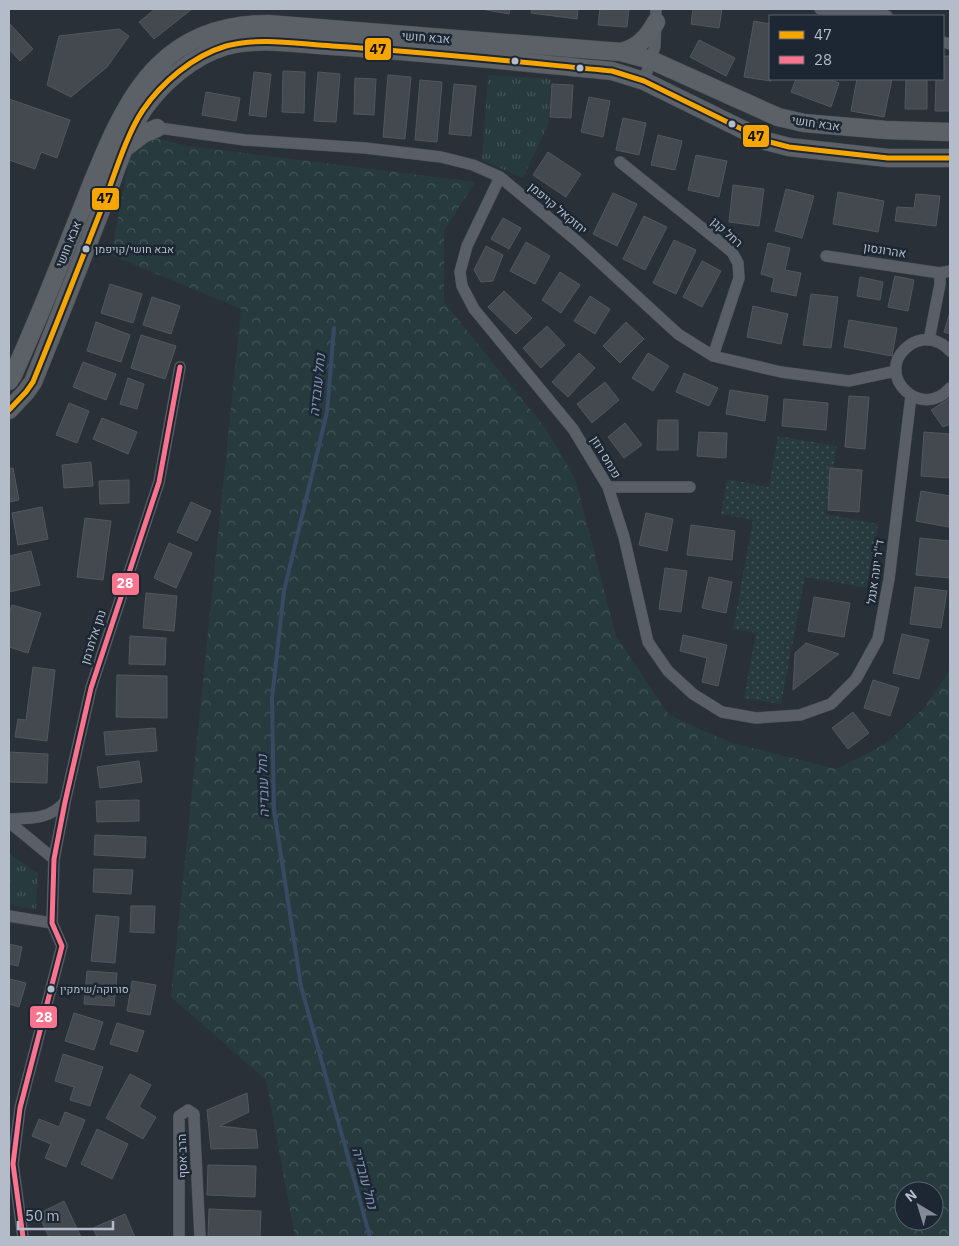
<svg xmlns="http://www.w3.org/2000/svg" width="959" height="1246" viewBox="0 0 959 1246" font-family="'IBM Plex Sans',Heebo,sans-serif">
<defs>
<pattern id="grass-dots" width="8" height="8" patternUnits="userSpaceOnUse" patternTransform="scale(1.25)"><rect width="8" height="8" fill="#273a3e"/><path d="M2 2h.1M6 6h.1" fill="none" stroke="#445559" stroke-width="1.8" stroke-linecap="round"/></pattern>
<pattern id="forest-crowns" width="20" height="18" patternUnits="userSpaceOnUse" patternTransform="scale(1.25)"><rect width="20" height="18" fill="#273a3e"/><path d="M2 6a3 3 0 1 1 6 0M12 15a3 3 0 1 1 6 0" fill="none" stroke="#445559"/></pattern>
<pattern id="park-tufts" width="24" height="20" patternUnits="userSpaceOnUse" patternTransform="scale(1.25)"><rect width="24" height="20" fill="#273a3e"/><path d="M3 7l-1-3M5 7V3M7 7l1-3M15 17l-1-3M17 17v-4M19 17l1-3" fill="none" stroke="#445559"/></pattern>
</defs>
<rect width="100%" height="100%" fill="#2a3038"/>
<path fill="url(#grass-dots)" d="M778,436l59,10 -12,68 53,10 -12,64 -61,-11 -24,127 -37,-6 12,-65 -23,-4 20,-109 -32,-6 6,-35 42,8z"/>
<path fill="url(#forest-crowns)" fill-rule="evenodd" d="M146,136l42,10 287,36 -31,49v71l102,127 29,49 41,158 53,79 60,27 108,27 50,-26 38,-36 25,-37v567h-655l-29,-157 -95,-83 70,-688 -130,-54 20,-106zM904,1191h30v30h-30z"/>
<path fill="url(#park-tufts)" d="M488,75l63,4 -3,46 -25,53 -41,-18z
M9,854l29,19 -2,36 -27,-4z"/>
<g fill="none" stroke-linecap="round" stroke-linejoin="round">
<path stroke="#384963" stroke-width="4" d="M334,328l-7,84 -43,179 -12,107 2,112 27,176 69,251"/>
</g>
<path fill="#444950" stroke="#52575f" d="M155,9h37l-38,30 -15,-17z
M481,9h29l-1,5z
M532,9h46l-1,10 -46,-6z
M600,9h29l-2,18 -29,-2z
M693,9h29l-3,19 -28,-4z
M754,21l16,3 1,57 -27,-4z
M9,23l24,26 -13,12 -11,-12z
M119,29l10,7 -22,31 -36,30 -24,-12 12,-49z
M699,40l36,18 -9,18 -36,-19z
M943,56h7v55h-15l1,-32h7z
M283,71l22,1 -1,41 -22,-1z
M254,72l17,2 -5,43 -17,-2z
M318,72l22,2 -4,48 -22,-1z
M388,75l23,2 -6,62 -22,-2z
M355,78l21,1 -2,36 -20,-1z
M796,79h32l11,4 -8,24 -40,-15z
M857,79h35l-8,38 -33,-6z
M906,79h21v30h-22z
M420,80l22,2 -5,60 -22,-2z
M454,84l22,2 -5,50 -22,-2z
M552,84l21,1 -2,33 -21,-1z
M206,92l34,6 -4,23 -34,-6z
M589,97l21,4 -7,36 -22,-5z
M9,99l61,21 -13,38 -16,-6 -6,17 -26,-9z
M623,118l23,5 -7,32 -23,-5z
M658,135l24,6 -7,29 -24,-5z
M548,152l33,22 -15,23 -33,-22z
M696,155l31,6 -8,36 -31,-7z
M733,185l31,4 -5,37 -30,-4z
M786,189l28,7 -12,42 -27,-7z
M838,192l46,9 -6,31 -45,-8z
M613,193l24,11 -20,42 -24,-12z
M916,194l24,2 -4,30 -41,-5 2,-14 17,1z
M644,216l23,11 -22,43 -22,-11z
M503,218l18,10 -12,21 -18,-10z
M674,240l22,10 -20,44 -23,-11z
M526,242l24,14 -15,28 -25,-13z
M768,243l22,5 -5,22 16,3 -5,23 -25,-5 3,-13 -13,-4z
M486,246l17,9 -10,26 -12,1 -7,-12z
M702,261l19,10 -19,36 -19,-10z
M560,272l20,13 -19,28 -19,-13z
M895,276l19,4 -6,31 -20,-4z
M860,277l23,5 -3,18 -23,-4z
M110,284l32,10 -9,29 -32,-10z
M504,291l28,27 -16,16 -28,-27z
M811,294l27,3 -7,51 -28,-3z
M590,296l20,13 -15,25 -21,-13z
M152,297l28,9 -9,28 -28,-9z
M753,306l35,8 -7,30 -34,-7z
M950,312v22l-6,-2z
M849,320l48,8 -5,28 -48,-9z
M96,322l34,13 -9,27 -34,-11z
M626,322l18,17 -24,24 -17,-17z
M547,326l18,19 -24,23 -18,-20z
M141,335l35,11 -11,33 -34,-11z
M579,353l16,15 -27,29 -16,-15z
M648,353l21,13 -16,25 -21,-13z
M83,362l33,12 -10,26 -33,-13z
M684,373l34,15 -9,18 -33,-14z
M128,378l16,6 -7,25 -17,-5z
M605,382l14,18 -27,23 -15,-19z
M730,390l38,6 -3,25 -39,-7z
M849,396l20,1 -4,52 -20,-2z
M950,398v26l-7,3 -12,-17z
M784,399l44,4 -2,27 -44,-4z
M69,403l20,8 -12,32 -21,-8z
M102,418l35,14 -9,22 -35,-15z
M658,420h20v30h-21z
M625,423l17,22 -18,13 -16,-21z
M699,432l28,1 -1,25 -29,-2z
M924,432l26,2v44l-29,-2z
M91,462l2,24 -29,2 -2,-23z
M13,468l6,32 -10,2v-33z
M830,468l32,2 -3,42 -31,-2z
M129,480v23l-29,1 -1,-23z
M921,491l29,5 -1,31 -33,-6z
M191,502l20,9 -14,30 -20,-9z
M42,507l6,32 -30,6 -6,-32z
M646,513l27,6 -6,32 -28,-6z
M85,518l26,3 -8,59 -26,-3z
M691,525l44,6 -3,29 -45,-5z
M920,538l30,3v37l-34,-3z
M169,543l23,10 -16,35 -22,-10z
M31,551l9,34 -31,7v-36z
M665,568l22,3 -6,41 -22,-3z
M709,577l23,5 -6,31 -24,-5z
M915,587l32,4 -6,37 -31,-4z
M146,593l31,3 -3,35 -31,-3z
M814,597l36,6 -6,34 -36,-6z
M12,605l29,8 -13,40 -19,-6v-33z
M902,634l27,6 -10,39 -26,-6z
M683,635l44,10 -9,41 -16,-4 5,-24 -27,-7z
M130,636l36,2 -1,27 -36,-1z
M806,643l33,11 -46,36 2,-37z
M33,667l22,3 -8,71 -32,-4 3,-18 8,1z
M117,675l50,1v42l-51,-1z
M873,680l26,8 -9,28 -26,-8z
M853,712l16,21 -21,16 -16,-21z
M155,728l2,23 -51,4 -2,-23z
M9,752l39,2 -1,29 -38,-1z
M139,761l3,21 -42,6 -3,-21z
M139,800v21l-42,1 -1,-21z
M95,835l51,2 -1,21 -51,-3z
M94,869l39,1 -2,24 -38,-2z
M131,906h24l-1,27 -24,-1z
M96,915l23,2 -4,46 -24,-2z
M9,944l13,3 -4,19 -9,-2z
M87,971l30,2 -3,33 -30,-2z
M9,979l17,4 -7,24 -10,-3z
M132,981l24,4 -6,30 -23,-4z
M74,1013l29,9 -9,28 -29,-9z
M117,1023l27,8 -7,21 -27,-8z
M63,1054l40,13 -13,39 -20,-6 4,-13 -19,-6z
M130,1074l21,11 -12,22 17,10 -13,22 -37,-21z
M247,1093l2,19 -29,14 36,4 2,18 -47,1 -4,-39z
M65,1112l20,8 -19,47 -21,-9 6,-14 -19,-8 7,-17 20,8z
M97,1129l31,15 -16,35 -31,-15z
M208,1165l48,1 -1,31 -48,-2z
M64,1201l17,36h-32l-11,-23z
M209,1209l52,2 -1,26h-52z
M125,1214l10,23h-38l-4,-9z"/>
<g fill="none" stroke-linecap="round" stroke-linejoin="round">
<g stroke="#484c53" stroke-width="12">
<path id="minor" d="M820,9l61,4 6,3
M943,42l7,2
M644,81l11,-35 1,-37
M152,127l93,13 120,8 76,9 32,8 27,12 79,66 99,91 35,22 68,16 68,9 47,-10
M620,162l112,90 6,11 1,15 -26,78
M500,177l-33,69 -7,26 2,14 12,23 99,120 35,58 16,50 24,105 20,29 25,23 29,18 34,6 44,-3 31,-11 25,-25 22,-40 11,-60 22,-183
M826,256l114,17 10,-2
M929,340l11,-56v-11
M950,351c-7,-8 -16,-12 -28,-11 -6,1 -12,4 -17,9 -29,27 16,72 45,39
M608,487h82
M9,819c23,-1 39,1 56,-17
M9,822l45,37
M9,916l43,7
M23,1237l-10,-73 7,-56 42,-162 -10,-23 2,-64 11,-57 26,-114 68,-206 21,-115
M179,1237v-121l9,-6 6,4v4l6,119"/>
</g>
<g stroke="#484c55" stroke-width="19">
<path id="primary" d="M621,52c17,-4 27,-15 35,-30
M126,147l17,-13 14,-6
M9,381l4,-6c23,-51 44,-103 64,-154 20,-49 43,-118 81,-155 30,-30 69,-42 110,-42l353,28 30,8 127,57 26,6 82,7 64,2
M9,410l17,-18 7,-10c24,-59 47,-118 70,-177 11,-28 23,-70 40,-95 19,-28 50,-54 83,-64 33,-9 72,-2 106,0 94,6 187,16 280,25l32,10 122,60 23,6 99,11h62"/>
</g>
<use href="#minor" stroke="#5a5e66" stroke-width="11"/>
<use href="#primary" stroke="#5c6168" stroke-width="18"/>
<g stroke="#1d2633" stroke-width="9">
<path id="bus-1" d="M9,410l17,-18 7,-10c24,-59 47,-118 70,-177 11,-28 23,-70 40,-95 19,-28 50,-54 83,-64 33,-9 72,-2 106,0 94,6 187,16 280,25l32,10 122,60 23,6 99,11h62"/>
</g>
<g stroke="#1d2633" stroke-width="9">
<path id="bus-2" d="M23,1237l-10,-73 7,-56 42,-162 -10,-23 2,-64 11,-57 26,-114 68,-206 21,-115"/>
</g>
<use href="#bus-1" stroke="#f7a600" stroke-width="5"/>
<use href="#bus-2" stroke="#fc738d" stroke-width="5"/>
</g>
<g fill="#b4bcc9" stroke="#1d2633" stroke-width="2">
<circle cx="515" cy="61" r="4.5"/>
<circle cx="580" cy="68" r="4.5"/>
<circle cx="732" cy="124" r="4.5"/>
<circle cx="86" cy="249" r="4.5"/>
<circle cx="51" cy="989" r="4.5"/>
</g>
<g text-anchor="middle" dominant-baseline="central" stroke-width="5" stroke-linejoin="round" paint-order="stroke">
<g font-size="11" fill="#b4bcc9" stroke="#1d2633" text-anchor="start">
<text x="95" y="249">אבא חושי/קויפמן</text>
<text x="60" y="989">סורוקה/שימקין</text>
</g>
<g font-size="12" fill="#b4bcc9" stroke="#1d2633">
<text transform="translate(426 37) rotate(4)">אבא חושי</text>
<text transform="translate(816 123) rotate(8)">אבא חושי</text>
<text transform="translate(558 208) rotate(40)">יחזקאל קויפמן</text>
<text transform="translate(727 232) rotate(42)">רחל קגן</text>
<text transform="translate(68 244) rotate(-68)">אבא חושי</text>
<text transform="translate(885 250) rotate(9)">אהרונסון</text>
<text transform="translate(606 457) rotate(59)">פנחס רוזן</text>
<text transform="translate(875 572) rotate(-82)">ד''ר יונה אנגל</text>
<text transform="translate(93 637) rotate(-72)">נתן אלתרמן</text>
<text transform="translate(182 1156) rotate(-92)">הרב אסף</text>
</g>
<g font-size="14" font-style="italic" fill="#7c92b1" stroke="#1d2633">
<text transform="translate(317 385) rotate(-84)">נחל עובדיה</text>
<text transform="translate(263 786) rotate(-92)">נחל עובדיה</text>
<text transform="translate(365 1178) rotate(75)">נחל עובדיה</text>
</g>
</g>
<g stroke="#1d2633" stroke-width="2">
<rect x="364" y="37" width="28" height="24" rx="5" fill="#f7a600"/>
<rect x="742" y="124" width="28" height="24" rx="5" fill="#f7a600"/>
<rect x="91" y="187" width="29" height="24" rx="5" fill="#f7a600"/>
<rect x="111" y="572" width="29" height="24" rx="5" fill="#fc738d"/>
<rect x="29" y="1005" width="29" height="24" rx="5" fill="#fc738d"/>
</g>
<g font-size="14" text-anchor="middle" font-weight="bold" fill="#fff">
<text x="125" y="588">28</text>
<text x="44" y="1022">28</text>
</g>
<g font-size="14" text-anchor="middle" font-weight="bold" fill="#111">
<text x="378" y="54">47</text>
<text x="756" y="141">47</text>
<text x="105" y="203">47</text>
</g>
<rect width="959" height="1246" fill="none" stroke="#b4bcc9" stroke-width="20"/>
<rect x="769" y="15" width="175" height="65" fill="#1d2633" stroke="#59626f"/>
<rect x="779" y="31" width="25" height="8" fill="#f7a600" stroke="#59626f"/>
<text x="814" y="40" font-size="15" fill="#b4bcc9">47</text>
<rect x="779" y="56" width="25" height="8" fill="#fc738d" stroke="#59626f"/>
<text x="814" y="65" font-size="15" fill="#b4bcc9">28</text>
<g transform="translate(919 1206) rotate(322)"><circle r="24" fill="#1d2633" stroke="#59626f"/>
<path d="M0-4L9 19L0 12L-9 19Z" fill="#848b96"/>
<text y="-8" font-size="14" font-weight="bold" text-anchor="middle" fill="#b4bcc9">N</text>
</g>
<path d="M18 1221v8h95v-8" fill="none" stroke="#b4bcc9" stroke-width="2.5"/>
<text x="25" y="1221" font-size="15" fill="#b4bcc9" stroke="#1d2633" stroke-width="4" paint-order="stroke">50 m</text>
</svg>
